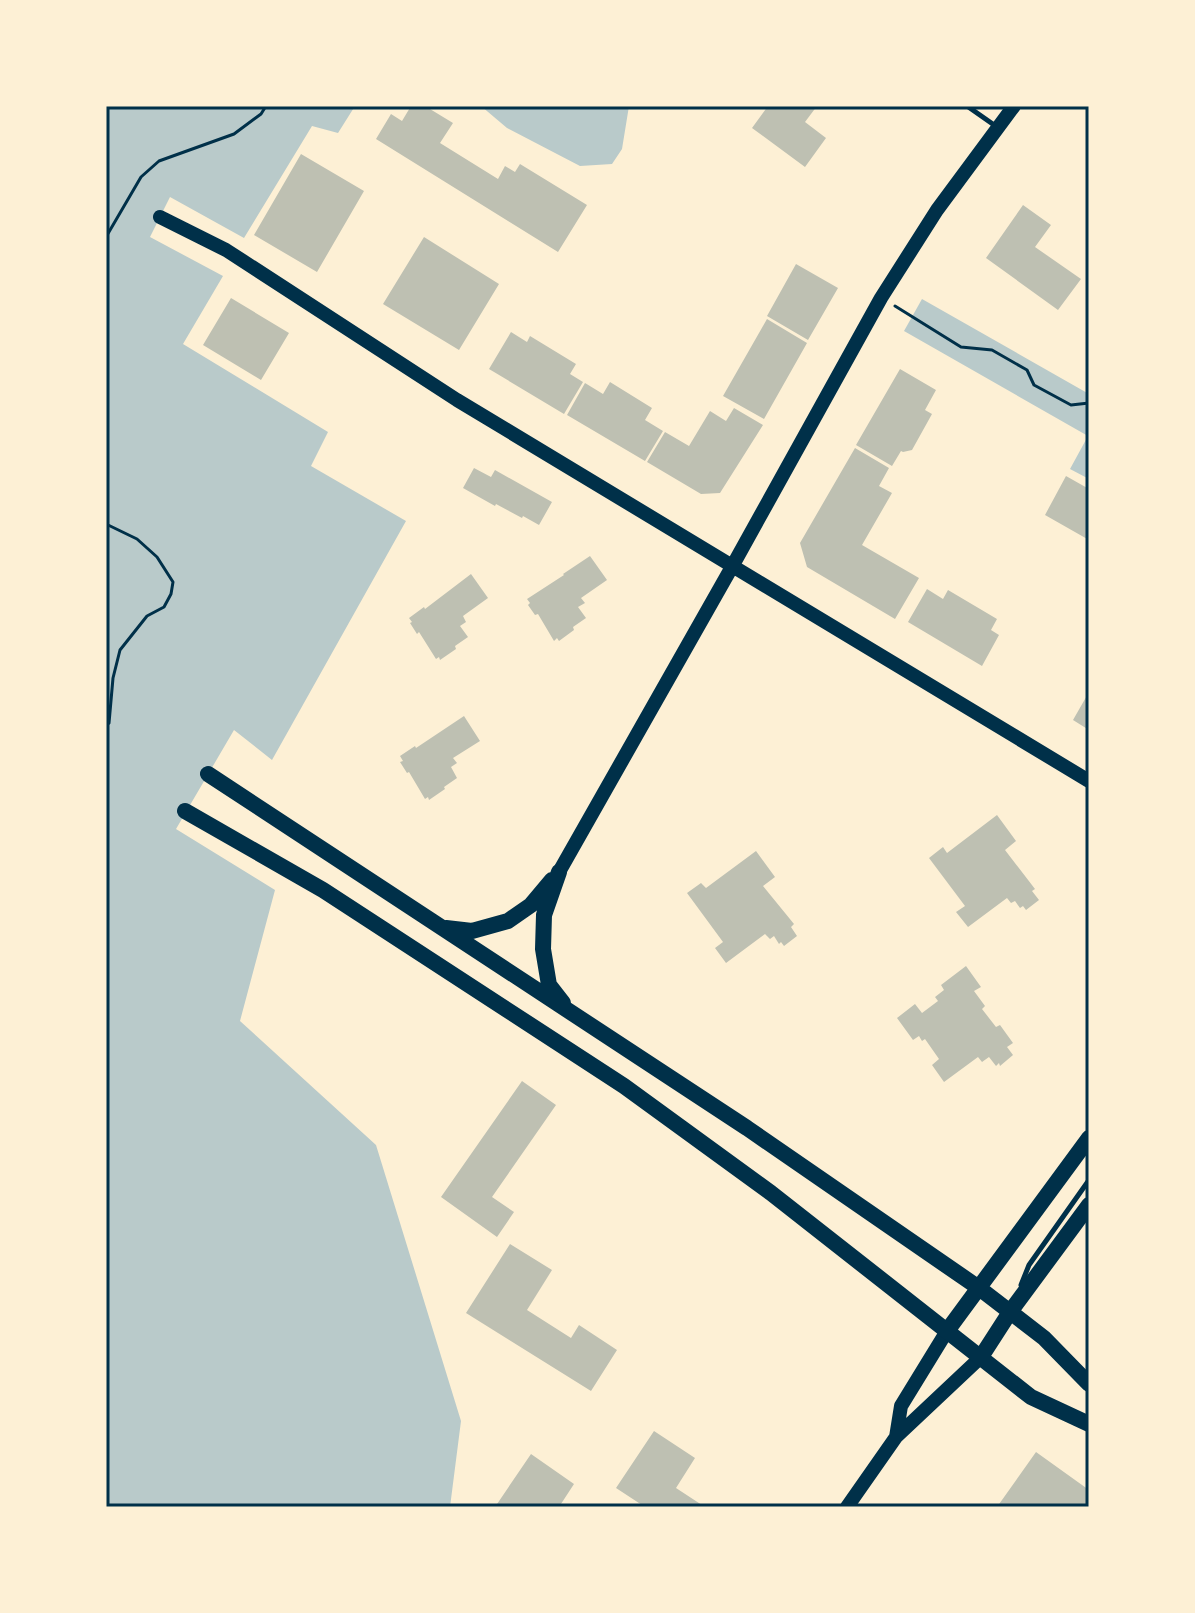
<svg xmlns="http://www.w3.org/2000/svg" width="1195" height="1613" viewBox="0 0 1195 1613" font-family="Barlow,sans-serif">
<rect width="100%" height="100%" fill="#fdf0d5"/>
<path fill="#b9caca" d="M106,106h249l-17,27 -26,-7 -68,112 -74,-41 -20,40 73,39 -40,68 145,88 -17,34 95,55 -134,239 -38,-30 -58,99 99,61 -35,131 136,124 85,276 -11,86h-344z
M481,106h148l-7,43 -10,15 -32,2 -73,-38z
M922,299l167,95v85l-19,-10 18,-33 -184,-105z"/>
<path fill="#bec0b2" d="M411,106h14l28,17 -13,20 58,36 7,-13 10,6 5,-8 67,41 -29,47 -182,-113 15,-25 11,7z
M768,106h49l-12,16 21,16 -21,29 -53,-39z
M301,154l63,37 -47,81 -63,-37z
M1023,205l28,20 -16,22 46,32 -23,31 -72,-52z
M424,237l75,47 -40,66 -76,-46z
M796,264l42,24 -30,52 -41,-24z
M231,298l58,35 -28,47 -58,-35z
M767,319l40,24 -43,76 -41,-23z
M511,332l16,10 3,-6 46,28 -6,10 13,8 -19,32 -75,-45z
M900,369l36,21 -11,20 7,4 -20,36 -9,2 -2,-1 -9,15 -36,-21z
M610,382l42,26 -7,12 18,11 -18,30 -78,-46 18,-32 18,11z
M734,408l29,17 -43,68 -19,1 -54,-32 18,-30 24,14 21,-35 16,10z
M855,448l34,20 -10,18 13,7 -30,52 57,33 -24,41 -88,-52 -7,-24z
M474,468l17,9 4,-7 57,32 -13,23 -16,-9 -1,2 -26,-14 -1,2 -32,-18z
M1066,476l23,13v51l-44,-25z
M590,556l17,24 -26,18 4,5 -7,4 8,11 -13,9 1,3 -15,11 -2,-3 -3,3 -16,-27 -3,1 -7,-10 2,-2 -3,-4 37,-24 -1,-1z
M471,574l17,24 -25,18 3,6 -6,4 8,11 -13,9 1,3 -16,11 -1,-3 -3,2 -17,-27 -2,2 -7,-11 2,-1 -3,-4 15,-11 1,2z
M927,589l16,10 5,-9 49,29 -6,11 8,5 -17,31 -74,-44z
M1089,692v38l-16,-10z
M464,716l16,25 -27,17 4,5 -6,4 6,11 -13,9 1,2 -16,11 -1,-3 -3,2 -16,-27 -2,1 -7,-11 3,-1 -3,-5 15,-10 1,2z
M997,815l19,26 -11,9 30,39 -3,2 7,9 -13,10 -3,-4 -3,2 -5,-7 -4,2 -4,-5 -39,29 -12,-15 9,-6 -36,-48 14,-11 4,6z
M756,851l19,26 -12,9 31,38 -3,3 6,9 -13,10 -3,-4 -2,2 -5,-8 -4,3 -5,-5 -39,29 -11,-15 8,-6 -36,-49 14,-10 5,5z
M966,966l15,21 -7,4 11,15 -3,3 14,18 4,-2 13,18 -6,4 6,8 -13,11 -1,-3 -3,3 -7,-9 -7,5 -4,-5 -34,25 -12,-17 7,-6 -14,-20 -3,2 -3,-5 -6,4 -16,-22 18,-14 7,9 16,-12 -3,-4 9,-7 -3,-5z
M522,1081l34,24 -64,92 22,15 -17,25 -56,-40z
M510,1244l42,26 -25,40 44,28 8,-13 38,25 -26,41 -125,-78z
M654,1431l41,27 -19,30 29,19h-60l-29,-19z
M1036,1452l53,38v17h-92z
M531,1454l43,30 -15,23h-64z"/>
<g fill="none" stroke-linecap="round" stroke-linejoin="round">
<path stroke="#003049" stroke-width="3" d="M106,237l35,-60 18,-16 75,-27 27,-20 5,-8
M895,306l66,41 31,3 35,20 7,15 37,20 18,-2
M106,524l31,15 20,18 16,25 -2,12 -7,13 -17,9 -27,34 -7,28 -4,45 -3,3"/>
<path stroke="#003049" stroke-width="5" d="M967,106l30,21
M1021,1285l8,-20 60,-85"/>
<path stroke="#003049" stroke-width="14" d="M160,217l66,33 231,150 632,381
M559,872l174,-307 148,-267 56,-88 77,-104
M896,1437l5,-31 46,-75
M847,1507l49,-70 85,-80"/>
<path stroke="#003049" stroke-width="16" d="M208,774l539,354 232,160 65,50 45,46
M185,811l138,79 301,196 147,107 260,204 58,27
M559,872l-15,43 -1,34 6,36 14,18
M446,928l26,3 36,-10 23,-16 21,-25
M947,1331l142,-193
M981,1357l29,-45 79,-107"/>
</g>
<rect width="1195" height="1613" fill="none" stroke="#fdf0d5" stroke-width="216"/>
<rect x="108" y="108" width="979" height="1397" fill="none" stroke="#003049" stroke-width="3"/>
</svg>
